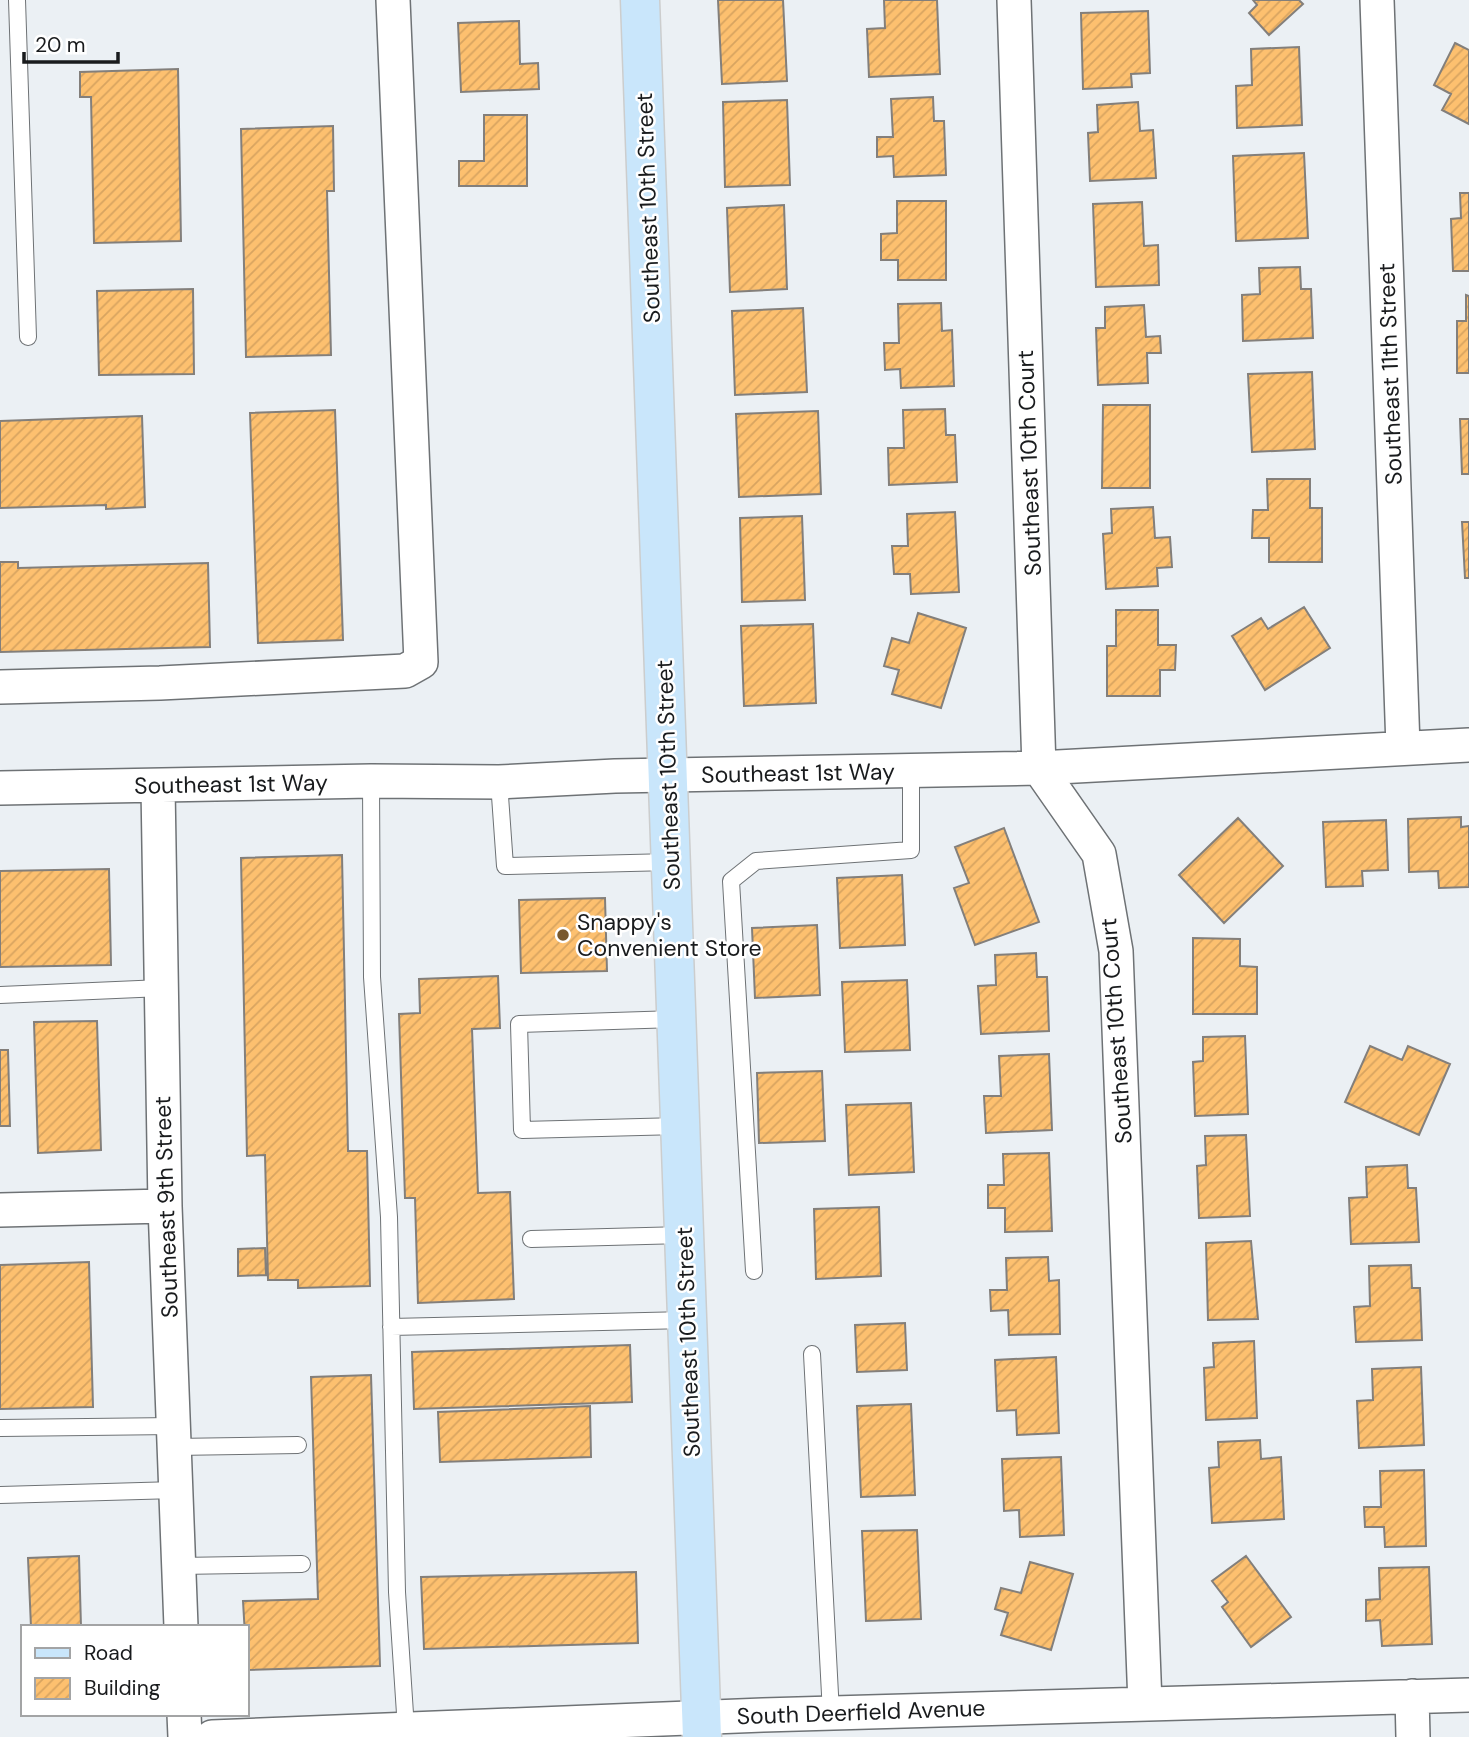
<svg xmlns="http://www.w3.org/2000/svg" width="1469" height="1737" viewBox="0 0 1469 1737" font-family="'DM Sans',sans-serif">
<defs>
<pattern id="building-hatch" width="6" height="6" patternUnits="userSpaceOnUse" patternTransform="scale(1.75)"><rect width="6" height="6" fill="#fdc06f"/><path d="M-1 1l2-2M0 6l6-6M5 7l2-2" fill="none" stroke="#d8a460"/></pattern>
</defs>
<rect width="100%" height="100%" fill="#ebf0f4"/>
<path fill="url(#building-hatch)" stroke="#837f7b" stroke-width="2" d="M718,0h65l4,81 -65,3z
M884,0h53l3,74 -71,3 -2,-48 18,-1z
M1253,0h46l4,4 -34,31 -20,-22 8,-8z
M1148,11l2,62 -19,1 1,13 -49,2 -2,-76z
M519,21l1,43 18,-1 1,26 -78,3 -3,-69z
M1455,43l14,7v74l-27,-14 9,-16 -17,-9z
M1299,47l3,78 -65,3 -1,-42 16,-1 -1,-36z
M178,69l3,172 -87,2 -3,-146h-11v-25z
M933,97l1,24h10l2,54 -52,2 -1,-21 -16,1v-20h16l-2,-38z
M787,100l3,85 -65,2 -2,-85z
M1138,102l2,29 13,-1 3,48 -66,3 -2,-48 10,-1 -1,-27z
M484,115h43v71h-68v-25h25z
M333,126l1,65h-7l4,164 -85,2 -5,-228z
M1304,153l4,85 -72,3 -3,-85z
M1460,193h9v78h-16l-2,-52 10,-1z
M897,201h49v79h-48v-20h-17v-26l16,-1z
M1142,202l2,44 14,-1 1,40 -63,2 -3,-83z
M784,205l3,84 -57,3 -3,-84z
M1300,267l1,22h10l2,49 -70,3 -1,-46 18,-1 -1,-26z
M193,289l1,85 -95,1 -2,-84z
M1466,295l3,1v77h-12v-52h9z
M941,303l1,28 10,-1 2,56 -53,2 -1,-19 -15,1 -1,-27h15l-1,-39z
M1144,305l2,32 14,-1 1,17h-14l1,30 -50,2 -2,-57h9v-21z
M803,308l4,84 -72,3 -3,-84z
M1312,372l3,77 -63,3 -4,-78z
M1103,405h47v83h-48z
M945,409l1,26h9l2,47 -68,3 -1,-37h16l-1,-38z
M335,410l8,230 -85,3 -8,-230z
M818,411l3,83 -82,3 -3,-83z
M142,416l3,91 -39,2v-4l-106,3v-87z
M1460,419h9v55h-7z
M1267,479h43v29h12v54h-53v-24h-17l1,-28h15z
M1153,507l2,31 15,-1 2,30 -15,1 1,18 -52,3 -3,-55 9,-1 -1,-24z
M955,512l4,80 -48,2 -1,-20h-16l-2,-28h16l-1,-32z
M802,516l3,84 -63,2 -2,-84z
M1462,522h7v56h-4z
M0,562h18v6l190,-5 2,84 -210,5z
M1304,607l26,41 -65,42 -33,-54 29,-18 7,11z
M1116,610h42v35h18l-1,25h-15v26h-53v-50h9z
M918,613l48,15 -25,80 -49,-14 7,-24 -15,-4 8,-28 17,5z
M813,624l3,79 -72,3 -3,-80z
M1461,817v10l8,-1v61l-30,1 -1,-17 -29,1 -1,-53z
M1238,818l45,48 -59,57 -45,-48z
M1386,820l2,50 -26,1 1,15 -37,1 -3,-65z
M1004,828l35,94 -64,23 -21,-57 15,-5 -14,-36z
M342,855l6,296h19l3,135 -72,2v-8h-30l-3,-125 -18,1 -6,-298z
M109,869l2,96 -111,2v-96z
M902,875l3,70 -65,3 -3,-70z
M605,898l2,73 -86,2 -2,-73z
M817,925l3,70 -65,3 -3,-70z
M1193,938l47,1v27l17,1v47h-64z
M1036,953l1,24h10l2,54 -68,3 -3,-48 18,-1 -1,-30z
M498,976l2,52 -28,1 6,164 32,-1 4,107 -96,4 -3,-105h-10l-6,-184 21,-1 -1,-34z
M907,980l3,70 -65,2 -3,-70z
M97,1021l4,129 -63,3 -4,-131z
M1245,1036l3,78 -53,2 -2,-54 10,-1v-24z
M1370,1046l32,14 6,-14 42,18 -31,71 -74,-33z
M0,1050h8l2,76h-10z
M1049,1054l3,76 -66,3 -2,-37h17l-2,-40z
M822,1071l3,70 -66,2 -2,-70z
M911,1103l3,69 -65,3 -3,-70z
M1246,1135l4,81 -51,2 -2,-52 9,-1 -1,-29z
M1049,1153l3,78 -47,1v-24h-17v-23h16l-1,-31z
M1407,1165l1,23h8l3,54 -68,2 -2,-46 18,-1 -1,-30z
M879,1207l2,69 -65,3 -2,-70z
M1251,1241l7,78 -50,1 -2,-77z
M265,1248l1,27 -28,1v-27z
M1048,1257l1,24 10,-1 1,54 -51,1 -1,-25 -17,1 -1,-21h17l-1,-32z
M89,1262l4,145 -93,2v-144z
M1411,1265l1,23h8l2,52 -66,2 -2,-35 16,-1 -1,-40z
M905,1323l2,47 -50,2 -2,-47z
M1254,1341l3,77 -51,2 -2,-52 10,-1 -1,-24z
M630,1345l2,57 -218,7 -2,-57z
M1056,1357l3,76 -42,2 -1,-25 -19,1 -2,-51z
M1421,1367l3,78 -65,3 -2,-47 16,-1 -1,-31z
M371,1375l9,291 -133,4 -4,-69 75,-2 -7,-222z
M911,1404l4,91 -54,2 -4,-91z
M590,1406l1,51 -151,5 -2,-50z
M1260,1440l1,19 20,-2 3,62 -72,4 -3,-55 10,-1 -1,-25z
M1061,1457l3,78 -44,2 -1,-27 -15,1 -2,-52z
M1424,1470l2,76 -41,1 -1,-20h-19l-1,-20h17l-1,-36z
M917,1530l4,89 -55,2 -4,-90z
M79,1556l2,71h-50l-3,-69z
M1246,1556l45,61 -40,30 -29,-40 6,-5 -16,-21z
M1030,1562l43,12 -22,76 -50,-15 7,-22 -13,-4 6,-21 20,5z
M1429,1567l3,77 -50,2 -2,-26 -14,1v-21l14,-1 -1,-31z
M636,1572l2,71 -214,6 -3,-72z"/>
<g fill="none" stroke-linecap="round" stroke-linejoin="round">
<g stroke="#6e7275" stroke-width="18">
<path id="service" d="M17,0l11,337
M371,781l1,196 17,240 8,375 9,137
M499,782l6,84 166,-4
M0,995l162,-7
M676,1019l-157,5 3,106 158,-4
M531,1239l153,-4
M754,1271l-23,-390 25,-20 155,-11v-80
M391,1327l296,-7
M812,1354l19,359
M0,1428l174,-2
M174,1447l124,-2
M0,1495l176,-5
M179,1566l123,-2"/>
</g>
<g stroke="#6e7275" stroke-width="36">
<path id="minor" d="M1014,0l25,768 60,86 17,97 29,753
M1377,0l26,747
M0,687l160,-4 245,-12 16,-9 -28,-662
M158,787l7,419 16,421
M0,788l371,-7 128,1 116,-6 424,-8 430,-23
M0,1210l165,-4
M1412,1696l1,41
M184,1714l1,23
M212,1737l551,-22 706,-20"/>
</g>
<g stroke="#cccdcd" stroke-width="41">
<path id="primary" d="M640,0l62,1737"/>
</g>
<use href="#service" stroke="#fff" stroke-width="16"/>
<use href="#minor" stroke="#fff" stroke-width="33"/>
<use href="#primary" stroke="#c9e6fb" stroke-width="38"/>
</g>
<circle fill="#78582e" stroke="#fff" stroke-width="2.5" cx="563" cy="935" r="7"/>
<g text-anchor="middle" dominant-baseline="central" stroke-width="5" stroke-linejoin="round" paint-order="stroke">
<g font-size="23" fill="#191b1d" stroke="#fff">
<text transform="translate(648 208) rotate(-92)">Southeast 10th Street</text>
<text transform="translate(1390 374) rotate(-92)">Southeast 11th Street</text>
<text transform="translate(1029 463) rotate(-92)">Southeast 10th Court</text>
<text transform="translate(798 773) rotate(-1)">Southeast 1st Way</text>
<text transform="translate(668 775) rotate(-92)">Southeast 10th Street</text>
<text transform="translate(231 784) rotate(-1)">Southeast 1st Way</text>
<text transform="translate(1116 1031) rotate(-94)">Southeast 10th Court</text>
<text transform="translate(166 1207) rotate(-92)">Southeast 9th Street</text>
<text transform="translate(688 1342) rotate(-92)">Southeast 10th Street</text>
<text transform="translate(861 1712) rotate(-2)">South Deerfield Avenue</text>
</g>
<g font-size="23" fill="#191b1d" stroke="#fff" text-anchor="start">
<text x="577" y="922">Snappy's<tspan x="577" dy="26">Convenient Store</tspan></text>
</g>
</g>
<rect x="21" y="1625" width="228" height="91" fill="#ffffff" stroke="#a3a4a5" stroke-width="2"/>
<rect x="35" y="1648" width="35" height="10" fill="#c9e6fb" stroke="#a3a4a5" stroke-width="2"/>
<text x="84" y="1660" font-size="21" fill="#191b1d">Road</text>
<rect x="35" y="1678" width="35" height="21" fill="url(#building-hatch)" stroke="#a3a4a5" stroke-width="2"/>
<text x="84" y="1695" font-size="21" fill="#191b1d">Building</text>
<path d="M24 52v10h94v-10" fill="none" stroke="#191b1d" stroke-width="3.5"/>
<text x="35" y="52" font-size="21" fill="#191b1d" stroke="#ffffff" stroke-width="5" paint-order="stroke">20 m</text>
</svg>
